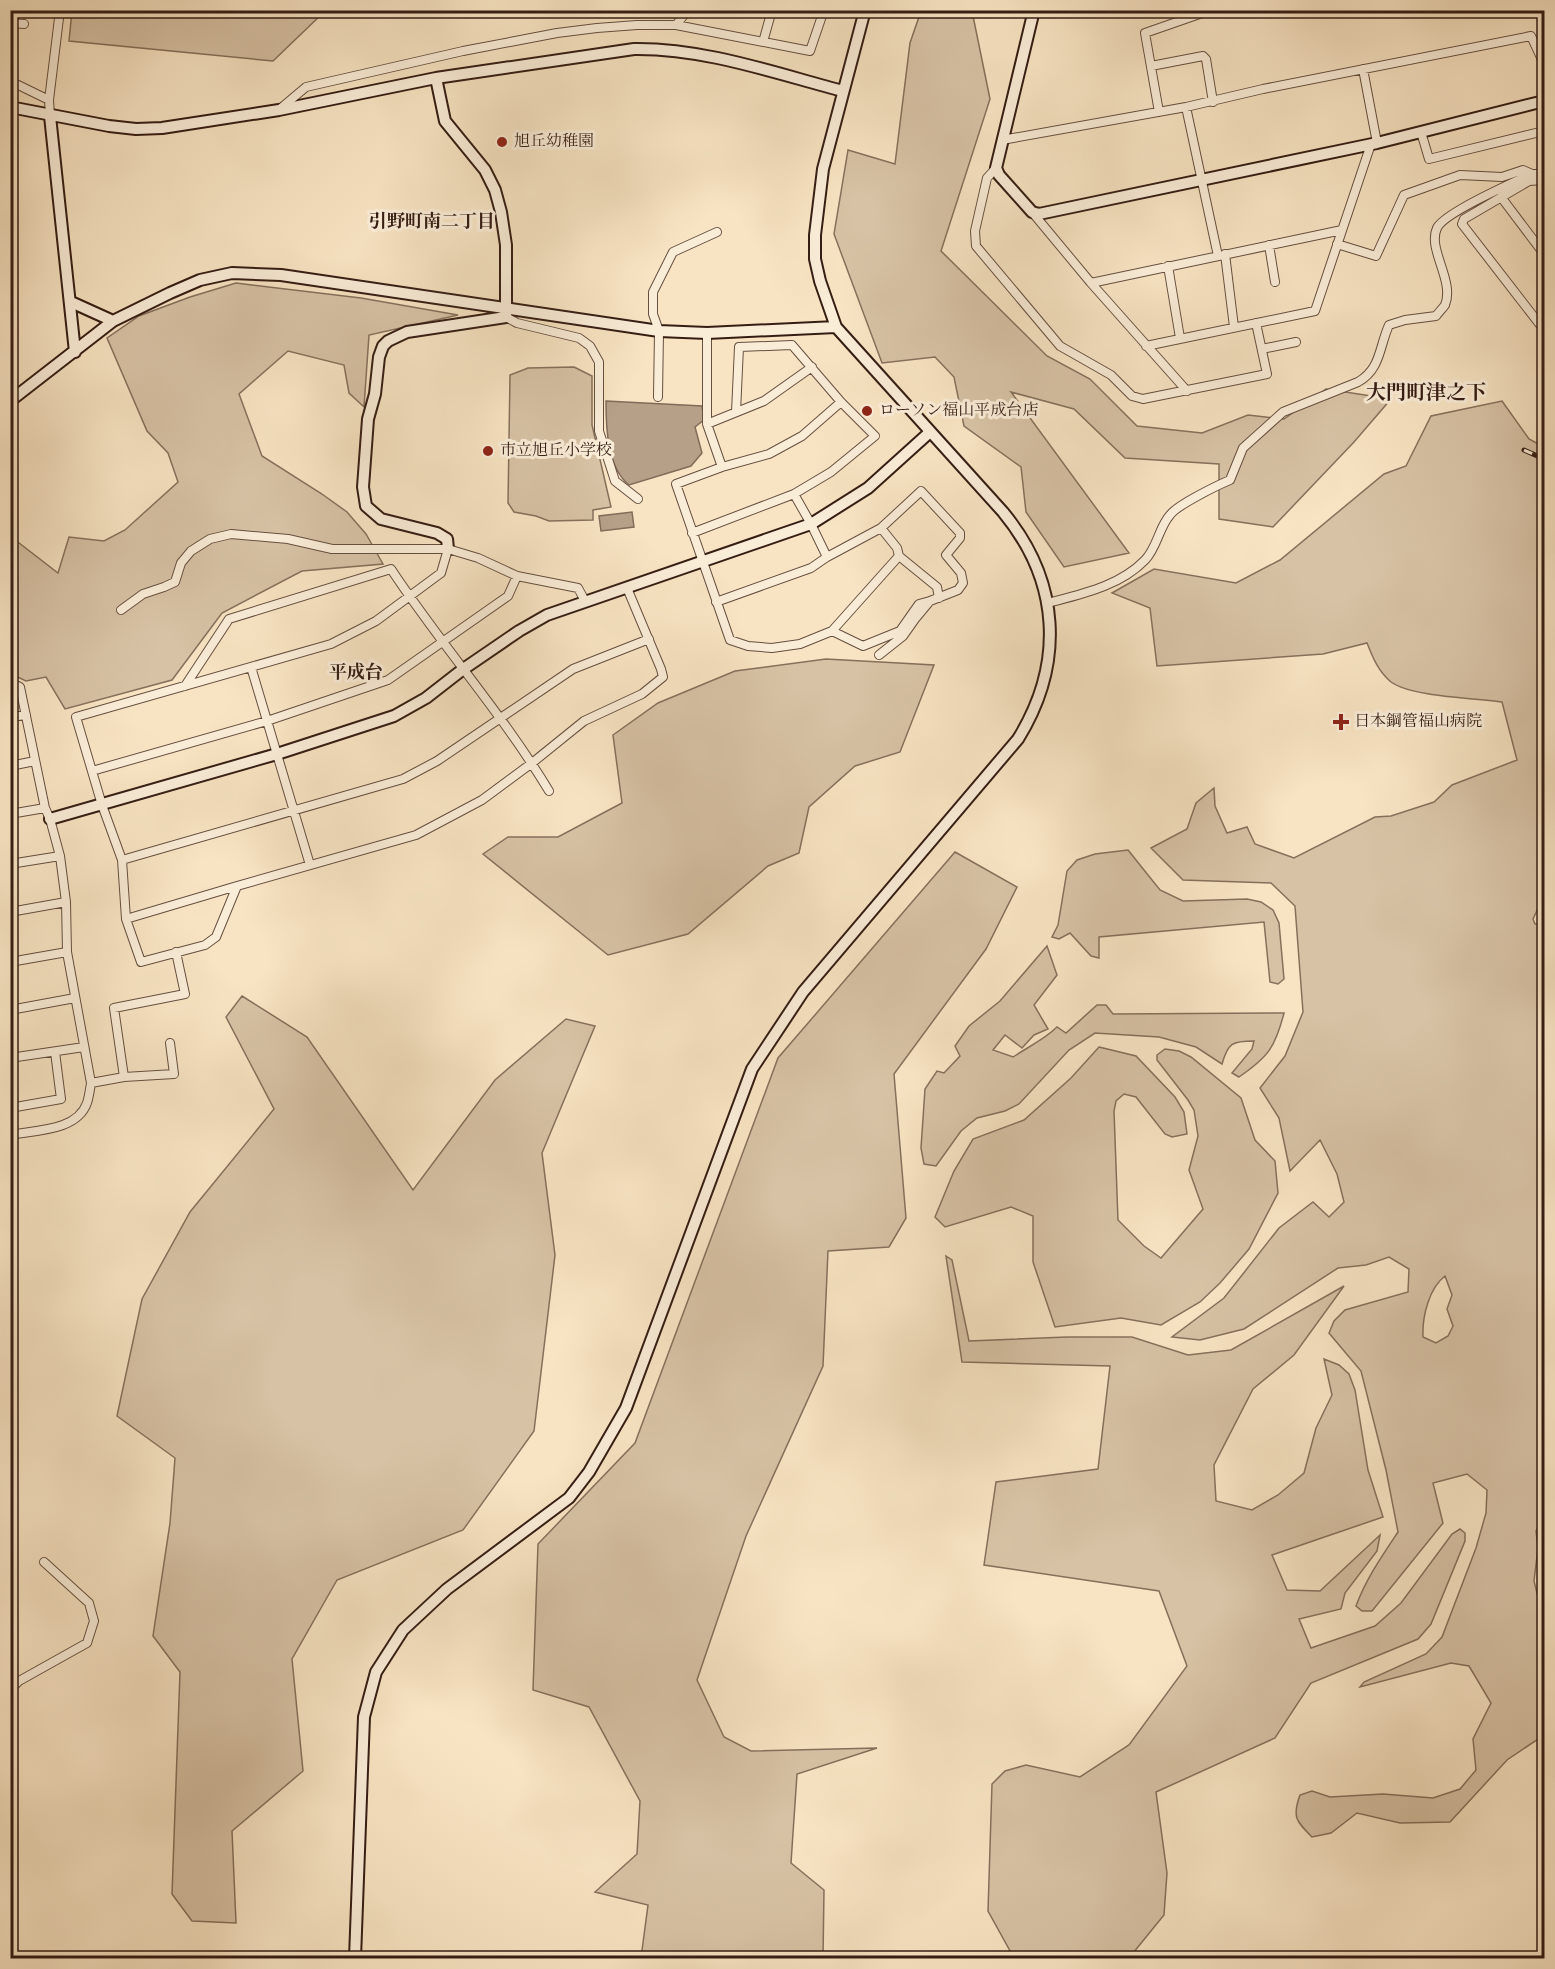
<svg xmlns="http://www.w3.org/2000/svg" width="1555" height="1969" viewBox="0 0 1555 1969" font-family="'IM FELL English','Noto Serif JP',serif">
<rect width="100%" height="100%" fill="#f8e4c3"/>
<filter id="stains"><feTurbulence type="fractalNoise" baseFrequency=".00333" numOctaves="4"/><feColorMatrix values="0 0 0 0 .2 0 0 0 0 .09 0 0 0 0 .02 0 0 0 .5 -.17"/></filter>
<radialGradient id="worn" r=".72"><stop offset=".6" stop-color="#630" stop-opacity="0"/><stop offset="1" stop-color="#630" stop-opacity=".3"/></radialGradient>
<path fill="#d7c2a5" stroke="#86705c" stroke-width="1.5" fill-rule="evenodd" d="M72,11v-1l253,1 -52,50 -204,-20z
M921,11h51l18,88 -49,152 106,105 43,23 47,47 65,7 46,-18 36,4 42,-30 65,10 -37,43 -81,85 -54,-8v-55l-94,-6 -51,-49 -63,-17 118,161 -65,14 -38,-55 -5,-45 -57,-41 -10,-49 -19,-20 -53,6 -48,-129 14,-84 47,14 15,-121z
M236,283l125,15 97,17 -89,20 -5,72 -15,-14 -5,-28 -56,-14 -49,43 23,62 60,38 25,18 19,22 17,30 -81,7 -80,42 -50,67 -107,29 -19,-32 -20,4 -15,-7 -1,-138 48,37 11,-36 35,4 21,-11 53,-48 -10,-29 -21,-22 -40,-93 32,-22 51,-19z
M574,367l18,9v49l19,82 -18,3v10l-44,1 -13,-5 -22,-4 -6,-9 2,-128 18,-7z
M1502,401l27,38 15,8v453h-2l-9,19 2,5 9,-1v498l-6,5 6,63v29l-8,13 2,17 -4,33 10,40v114l-37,25 -57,62 -50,1 -43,-10 -26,20 -19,4c-16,-16 -20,-20 -12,-42l12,-4 18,6 53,-3 50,4 27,-9 16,-19 -3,-31 18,-36 -22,-37 -18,-3 -91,24 4,-5 62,-28 16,-17 34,-89 10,-35 1,-23 -20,-16 -34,9 10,40 -71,88h-10l-6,-5c10,-27 26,-50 42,-74l-12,-62 -25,-99 -32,-38 5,-12 11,-11 63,-18 1,-23 -20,-12 -23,8 -28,3 -94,61 -44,11 -28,-3 52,-39 55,-70 34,-26 16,15 15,-15 -7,-28 -17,-34 -30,31 -11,-53 -19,-30 25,-32 18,-44 -8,-106 -24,-23 -88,-3 -32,-32 36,-19 9,-26 18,-15 1,18 12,27 20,-6 8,17 39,14 81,-41 16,-1 43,-14 18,-17 65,-25 -15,-58c-27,-4 -90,-5 -111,-20 -13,-11 -18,-24 -24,-39l-44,11 -166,12 -7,-58 -38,-15 42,-24 82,14 44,-23 104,-86 22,-8 25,-50zM1445,1276l7,19 -5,14 6,17 -5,10 -12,7 -13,-6c-1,-20 6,-49 22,-61z
M826,659l108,6 -34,87 -45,14 -46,41 -10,46 -31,13 -80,68 -80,21 -125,-101 25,-17h50l64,-34 -9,-68 45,-32 77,-32z
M1128,850l32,40 23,11 64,-2 14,3 12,8 6,13 5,56 -6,5 -8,-2 -6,-60 -165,15v21l-8,-2 -21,-23 -11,6 -7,-2 6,-12 9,-54 10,-11 18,-6z
M955,852l62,35 -31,62 -92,125 12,144 -17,29 -61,4 -5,115 -77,170 -49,144 27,57 27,14 126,-3 -80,26 -6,89 33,27 -1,68h-182l7,-53 -53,-13 42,-38 3,-53 -51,-94 -56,-17 5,-146 97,-101 143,-385z
M1047,946l10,29 -23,30 14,24 -14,6 -12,13 -17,-13 -12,15 20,7c15,-10 32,-18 44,-30l9,6 31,-28h9l7,9 171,-1c-9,35 -16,44 -45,64l-7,-4 20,-24 2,-8c-22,0 -26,2 -32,23l-26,-17 -37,-10 -64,-4 -26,17 -50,54 -14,7 -28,7 -16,13 -25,35 -12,-2 -3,-16 4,-59 12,-18 7,2 16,-17 -5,-10 14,-20 31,-25z
M242,996l65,41 106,153 82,-110 71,-61 29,7 -53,127 13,102 -21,176 -71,99 -126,50 -45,79 11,112 -71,60 4,92 -44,-2 -20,-27 8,-222 -27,-36 17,-113 5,-65 -58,-42 25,-117 48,-87 84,-103 -48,-92z
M1099,1047l37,9 39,41 9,15 3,22 -15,3 -7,-3 -29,-37 -12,-3 -8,7 -2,10 4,109 26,26 17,12 42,-49 -14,-39 9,-34 -4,-26 -6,-10 -31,-40v-5l8,-6 14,2 12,6 50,41 14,42 20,21 3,32 -29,56 -29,34 -20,19 -39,23 -40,-7 -66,9 -22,-65v-46l-22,-9 -66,20 -10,-10 19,-46 19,-32 51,-19 47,-42z
M946,1256l6,4 17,81 98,-4h65l56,18 43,-5 113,-64 -50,69 -41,34 -39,76 2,36 36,9 26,-15 26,-22 12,-45 16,-33 -8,-36 15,6 10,9 6,16 13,80 15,47 -111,38 15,35 33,1 60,-56 -3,16 -32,42 -4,16 -42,10 12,29 64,-22 26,-23 51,-69 8,-5 5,4v8l-34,83 -13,15 -107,44 -36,55 -119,54 11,81 -3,42 -35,43h-115l-26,-47 4,-127 13,-13 21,-6 54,12 49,-32 58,-79 -28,-75 -175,-26 12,-83 102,-13 12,-103 -148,-4z"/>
<path fill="#b6a088" stroke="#826c5a" stroke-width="1.5" d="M606,401l96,5 2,14 -9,7 7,26 -11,13 -62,19c-22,-18 -23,-57 -23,-84z
M632,512l2,15 -33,4 -2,-15z"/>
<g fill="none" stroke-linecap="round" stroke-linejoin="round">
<g stroke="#664f40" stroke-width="10">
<path id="street" d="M10,23l14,1
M676,25l134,26 14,-41
M763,42l9,-32
M1151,66l52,-10 3,3 7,43
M1363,69l14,74
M10,81l39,19
M1186,107l32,149
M281,108l25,-21 157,-36 94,-18 40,-5 40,-3h39l12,-15
M1159,112l-14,-79 66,-23
M50,116l-1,-16 11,-90
M1421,132l8,27 115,-28
M1002,140l184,-33 77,-18 268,-53 13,28
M996,168l-9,10 -12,53 1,15 84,100 51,29 21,21 11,3 124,-25 -11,-51
M1544,180l-15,1 -65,38 -2,5 79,102 3,-2
M1501,197l43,57
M1032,212l59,71 96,108
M1337,244l39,12 28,-61 56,-20 42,2 21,-7 9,4h9l3,3
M1269,245l6,37
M1225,254l9,73
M1168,266l12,72
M1091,283l251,-53
M506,317l11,6 62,15 11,8 9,16v69l16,50 23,18
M707,333v91l15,43
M1146,346l169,-35 56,-167
M1262,349l34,-7
M658,397l1,-66 -6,-17v-22l20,-40 44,-20
M841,402l-39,34 -33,18 -47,13 -46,17 54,156 18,6 24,2 28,-4 32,-13 67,-75 38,31 2,11
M707,424l57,-23 48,-34
M794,494l17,30 16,33
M881,528l16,20 2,8
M692,533l102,-39 37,-22 44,-36 -34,-34 -49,-57 -53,2 -3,65
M448,549l-7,24 -65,48 -45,23 -255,73 26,88 20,55 4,59 15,43 64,-17 11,-8 21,-51 179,-51 66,-35 50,-37 52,-42 58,-27 21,-17 -2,-8 -34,-81
M716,602l95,-34 16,-11 54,-29 40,-37 39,42v5l-14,17 15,18 2,10 -5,7 -28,11 -15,18 -12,17 -24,19
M1048,603c34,-9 72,-17 97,-43 12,-12 14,-33 25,-45 7,-10 48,-30 60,-35l13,-32 40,-36 75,-30c23,-13 21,-35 31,-57l16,-5 31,-4c3,-4 7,-8 9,-11 10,-24 -18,-56 -8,-77 7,-15 77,-46 95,-54
M121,610l22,-16 21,-7 11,-5 6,-19 10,-12 19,-12 21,-5 57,5 44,10h116l30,9 39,18 61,12 7,13
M832,631l31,15 37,-15 19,-27 11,-3
M251,667l59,198
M10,682l10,5 25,121 5,11 10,37 6,46 1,50 24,131c-1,6 -2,14 -4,20 -10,28 -51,27 -77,32
M185,686l44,-67 162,-50c50,76 111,144 158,222
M10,717l16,-2
M10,766l25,-5
M92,771l175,-50 121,-41 120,-84 9,-20
M10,814l35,-6
M122,860l281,-81 34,-18 136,-92 76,-30
M10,864l50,-8
M10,912l56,-10
M126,919l111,-33
M10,962l57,-10
M10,1010l65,-12
M10,1058l74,-11
M124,1077l-10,-69 71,-14 -9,-42
M91,1083l33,-6 50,-3 -4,-31
M10,1108l51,-9 -6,-47
M1544,1556l-1,16 1,22
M10,1690l9,-9 68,-38 7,-22 -5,-18 -45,-41"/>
</g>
<g stroke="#351d14" stroke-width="14">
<path id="secondary" d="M1034,10l-38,158 3,7 33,37 7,2 338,-71 167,-42
M436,78l9,43 40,49 10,20 6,22 5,33v72l-99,15 -19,9 -5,5 -4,11 -4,37 -7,25 -5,68 3,19 15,13 56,14 10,6 1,10
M10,107l99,19 27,3 26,-1 117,-18 157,-32 198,-29c71,-1 140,24 209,42
M50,116l25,236
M71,302l42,19
M10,401l103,-80 57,-28 30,-13 32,-7 49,2 378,56 48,2 129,-6
M50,819l227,-65 117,-38 32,-18 36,-28 57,-39 28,-16 264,-91 57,-36 62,-56
M355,1958l9,-241 12,-45 27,-42 44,-41 122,-91 20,-26 37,-64 126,-339 51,-77 215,-253c47,-76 42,-158 -15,-227l-167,-185 -16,-46 -5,-22v-24l8,-66 42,-159"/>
</g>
<use href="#street" stroke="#faedd8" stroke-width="8"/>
<use href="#secondary" stroke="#faedd8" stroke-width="10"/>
<g stroke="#351d14" stroke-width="5">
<path id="rail" d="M1524,450l20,9"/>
</g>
<use href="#rail" stroke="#faedd8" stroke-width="3" stroke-dasharray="9" stroke-linecap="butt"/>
</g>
<g fill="#8f2418" stroke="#faedd8" stroke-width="2">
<circle cx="502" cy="142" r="6"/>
<circle cx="867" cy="411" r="6"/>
<circle cx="488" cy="451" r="6"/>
<path d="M1338 713h6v6h6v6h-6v6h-6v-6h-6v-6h6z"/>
</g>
<g text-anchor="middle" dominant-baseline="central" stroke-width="6" stroke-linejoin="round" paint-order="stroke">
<g font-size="16" fill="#351d14" stroke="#faedd8" text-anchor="start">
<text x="514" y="142">旭丘幼稚園</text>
<text x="879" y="411">ローソン福山平成台店</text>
<text x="500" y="451">市立旭丘小学校</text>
<text x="1354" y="722">日本鋼管福山病院</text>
</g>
<g font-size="18" font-weight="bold" fill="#351d14" stroke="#faedd8">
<text x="432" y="222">引野町南二丁目</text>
<text x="356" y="673">平成台</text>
</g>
<g font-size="20" font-weight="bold" fill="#351d14" stroke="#faedd8">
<text x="1426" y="393">大門町津之下</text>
</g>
</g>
<rect width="1555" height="1969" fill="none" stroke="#f8e4c3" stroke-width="36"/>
<rect x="12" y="12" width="1531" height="1945" fill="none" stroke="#351d14" stroke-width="3"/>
<rect x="18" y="18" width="1519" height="1933" fill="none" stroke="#351d14" stroke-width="1.5"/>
<rect width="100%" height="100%" filter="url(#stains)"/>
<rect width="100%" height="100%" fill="url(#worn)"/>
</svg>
